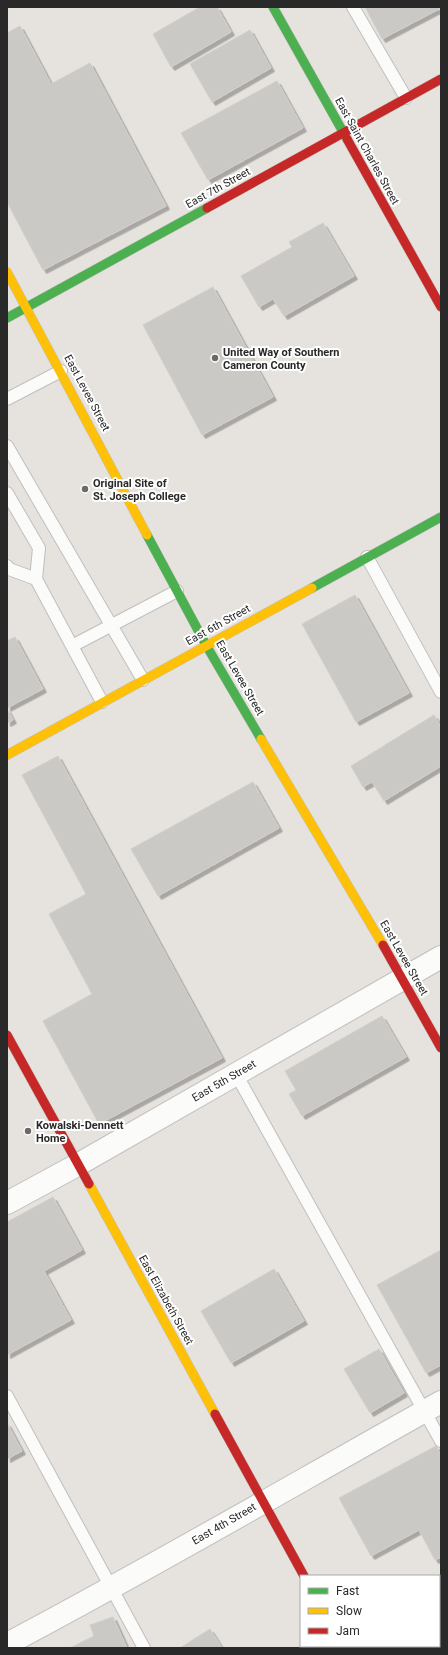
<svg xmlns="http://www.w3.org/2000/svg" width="448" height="1655" viewBox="0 0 448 1655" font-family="Roboto,sans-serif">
<defs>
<filter id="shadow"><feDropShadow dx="3.5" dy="3.5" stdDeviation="0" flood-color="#0004"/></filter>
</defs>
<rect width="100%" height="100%" fill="#e6e3de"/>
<path fill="#cbc9c5" stroke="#d1ceca" filter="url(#shadow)" d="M200,7h17l14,25 -60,35 -18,-33z
M365,7h76v1l-59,31z
M20,26l31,58 39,-21 76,143 -123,64 -36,-68v-169z
M250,30l21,38 -59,34 -22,-38z
M277,81l26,47 -95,52 -27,-47z
M323,223l31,53 -70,40 -11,-17 -14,8 -18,-31 51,-29 -3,-5z
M213,287l60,110 -71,38 -59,-110z
M355,595l54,98 -53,29 -54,-98z
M15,637l28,52 -36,19v-67z
M7,709l6,11 -6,3z
M434,715l7,12v39l-57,35 -12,-19 -9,5 -12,-21z
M58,756l164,302 -123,66 -56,-103 49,-27 -43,-80 37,-20 -64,-119z
M253,782l26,46 -121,68 -27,-47z
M382,1016l24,41 -104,59 -13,-22 7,-4 -11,-19z
M53,1197l29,53 -38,21 27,49 -64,35v-133z
M441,1250v115l-15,8 -49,-88z
M274,1269l30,52 -73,42 -30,-52z
M379,1349l25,44 -34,20 -26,-44z
M7,1423l15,28 -15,8z
M436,1446l5,9v102l-6,3 -16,-30 -48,26 -32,-58z
M441,1611v37h-19l-1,-2h18v-34z
M113,1617l14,31h-57l24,-12 -4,-11z
M210,1629l12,19h-42z"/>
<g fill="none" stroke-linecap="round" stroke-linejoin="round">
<g stroke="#c0bfbf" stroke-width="14">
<path id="lane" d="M353,7l53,91
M7,399l54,-28
M7,446l136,234
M7,493l32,55 -3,31 66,123
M367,557l74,135
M7,566l2,3 27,10
M72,646l105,-55
M236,1074l205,367
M7,1396l137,252"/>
</g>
<g stroke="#c0bfbf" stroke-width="24">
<path id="street" d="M7,1203l72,-39 362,-207
M7,1644c146,-77 289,-161 434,-242"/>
</g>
<g stroke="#c0bfbf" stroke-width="10">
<path id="fast" d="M273,7l74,132
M7,318l200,-110
M147,535l59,110 55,94
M312,588l129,-71"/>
</g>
<g stroke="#c0bfbf" stroke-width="10">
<path id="slow" d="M7,272l140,263
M261,739l122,206
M7,755l305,-167
M89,1184l126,230
M343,1646l1,2"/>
</g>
<g stroke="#c0bfbf" stroke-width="10">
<path id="jam" d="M347,139l94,168
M207,208l234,-129
M383,945l58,103
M7,1035l82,149
M215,1414l89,162"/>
</g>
<use href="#lane" stroke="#fbfbfa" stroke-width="12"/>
<use href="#street" stroke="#fbfbfa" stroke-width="22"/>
<use href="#fast" stroke="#4caf50" stroke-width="9"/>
<use href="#slow" stroke="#ffc107" stroke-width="9"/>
<use href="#jam" stroke="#c62828" stroke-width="9"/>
</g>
<g fill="#6b6a68" stroke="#fff" stroke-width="1.5">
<circle cx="215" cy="358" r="4"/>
<circle cx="85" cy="489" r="4"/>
<circle cx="28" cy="1131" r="4"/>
</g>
<g text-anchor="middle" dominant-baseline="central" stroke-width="4" stroke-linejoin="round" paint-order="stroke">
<g font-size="11" fill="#292929" stroke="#fff">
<text transform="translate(367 151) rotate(61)">East Saint Charles Street</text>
<text transform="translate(218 188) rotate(-29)">East 7th Street</text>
<text transform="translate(87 393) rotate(62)">East Levee Street</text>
<text transform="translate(218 625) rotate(-29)">East 6th Street</text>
<text transform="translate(240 678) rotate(60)">East Levee Street</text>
<text transform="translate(404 958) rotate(60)">East Levee Street</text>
<text transform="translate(224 1081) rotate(-30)">East 5th Street</text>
<text transform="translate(166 1300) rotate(61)">East Elizabeth Street</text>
<text transform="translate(224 1524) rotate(-30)">East 4th Street</text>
</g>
<g font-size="11" font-weight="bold" fill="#292929" stroke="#fff" text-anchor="start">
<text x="223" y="352">United Way of Southern<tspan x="223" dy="13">Cameron County</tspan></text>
<text x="93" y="483">Original Site of<tspan x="93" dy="13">St. Joseph College</tspan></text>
<text x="36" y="1125">Kowalski-Dennett<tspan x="36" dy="13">Home</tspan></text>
</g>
</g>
<rect width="448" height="1655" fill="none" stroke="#292929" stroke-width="16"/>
<rect x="300" y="1575" width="140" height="72" fill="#ffffff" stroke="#a9a9a9"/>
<rect x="308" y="1588" width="20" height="6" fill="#4caf50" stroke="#a9a9a9"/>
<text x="336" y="1595" font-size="12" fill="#292929">Fast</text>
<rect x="308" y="1608" width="20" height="6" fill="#ffc107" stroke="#a9a9a9"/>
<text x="336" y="1615" font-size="12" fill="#292929">Slow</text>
<rect x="308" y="1628" width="20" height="6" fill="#c62828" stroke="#a9a9a9"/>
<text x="336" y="1635" font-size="12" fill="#292929">Jam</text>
</svg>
